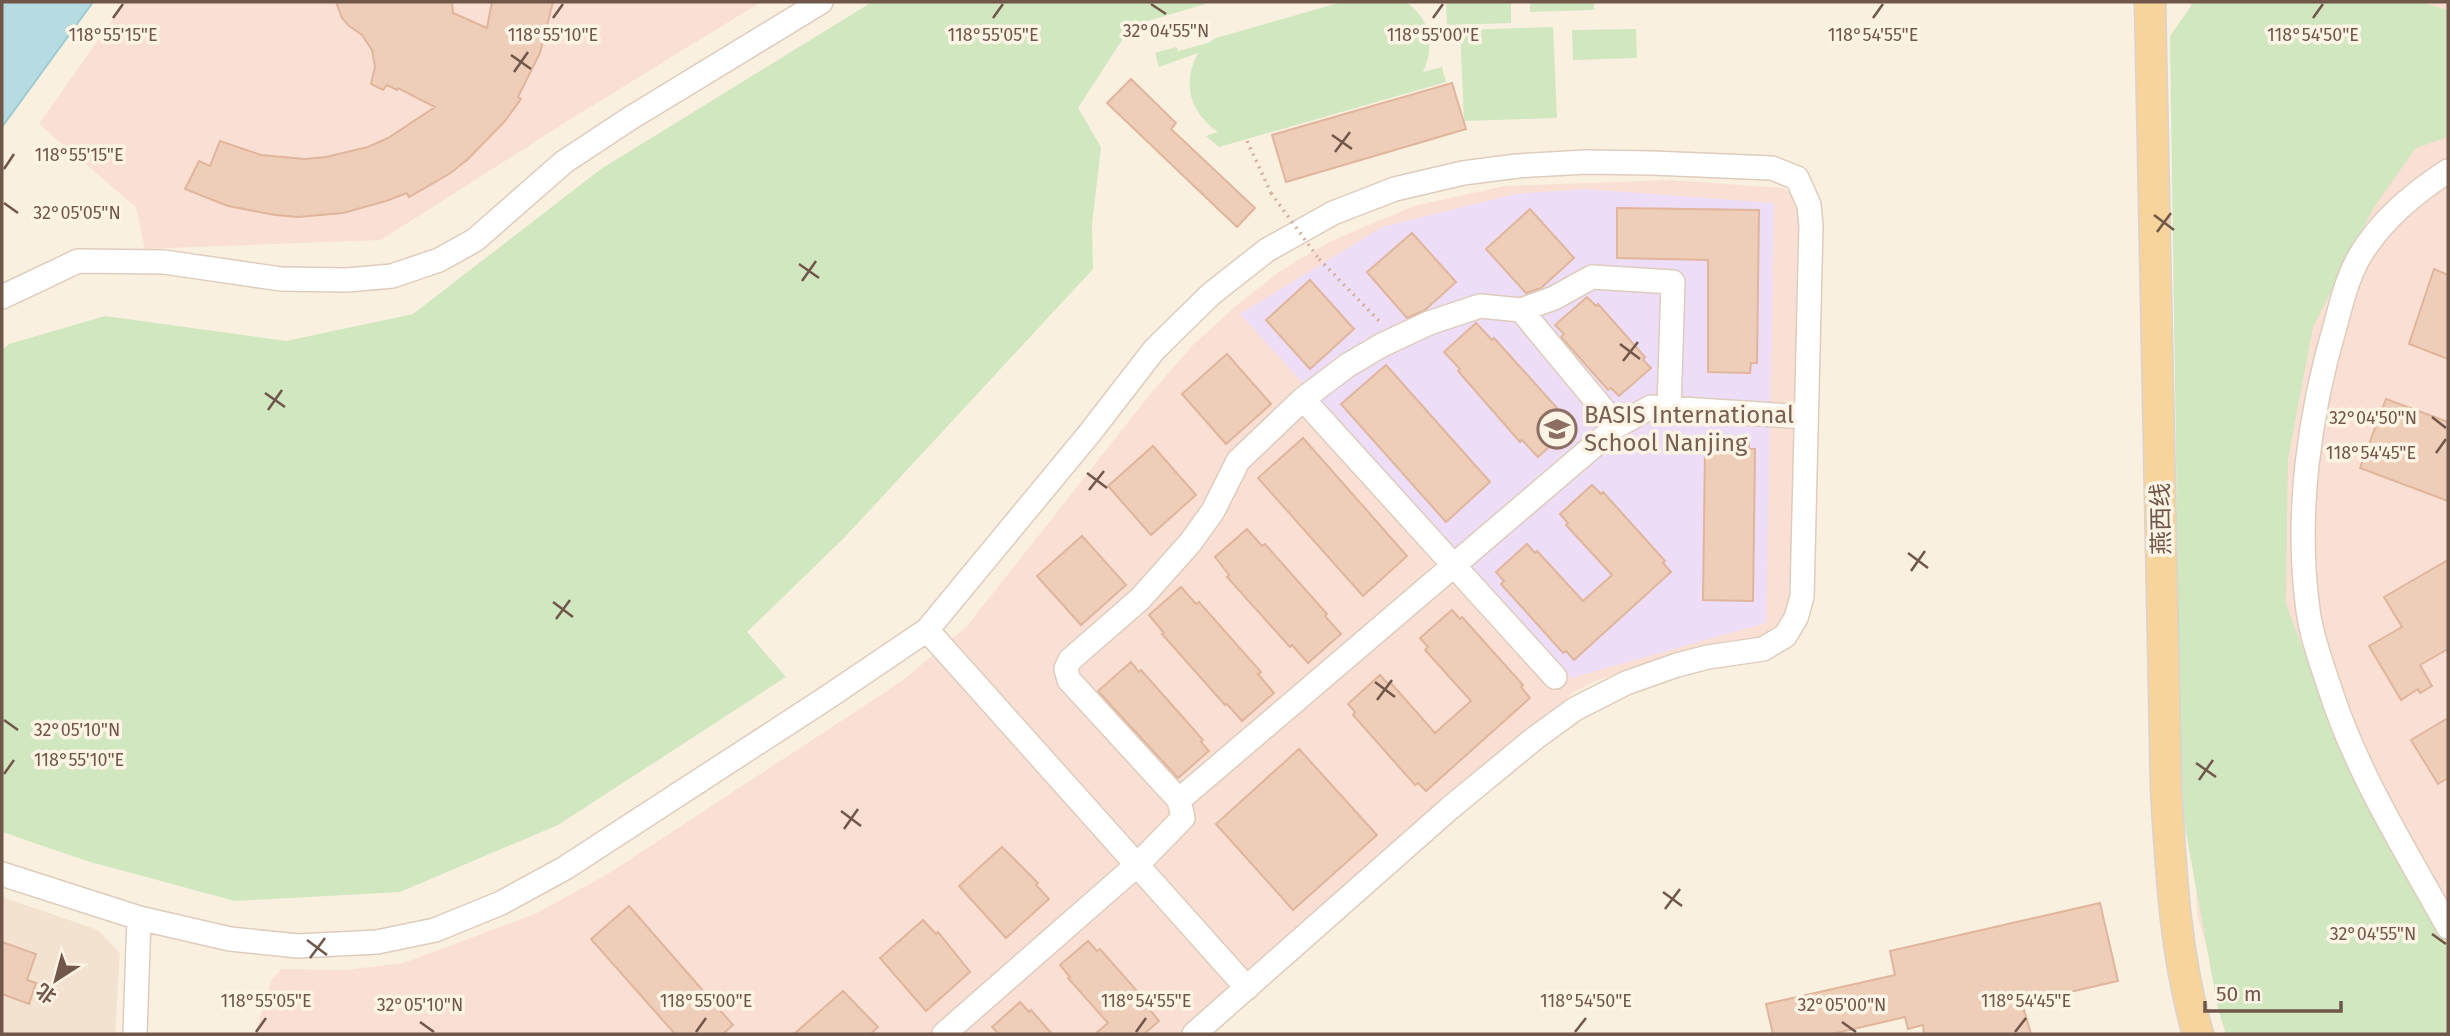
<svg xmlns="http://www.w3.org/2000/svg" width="2450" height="1036" viewBox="0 0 2450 1036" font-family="'Fira Sans','Noto Sans SC',sans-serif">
<rect width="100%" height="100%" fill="#faf0e0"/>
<path fill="#f2e2cf" d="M2,897l96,33 22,23 -5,81h-113z"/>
<path fill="#fae0d4" d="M125,2h636l-203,125 -177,113 -236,9 -9,-42 -97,-83z
M2190,2h258v1032h-215l-36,-119 -18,-591z
M1670,180l113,8 10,6 7,11 -11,413 -27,26 -143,29 -24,8 -21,11 -385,342h-934l17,-55 10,-10 62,1 60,-7 133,-50 74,-41 291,-191 65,-55 185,-234 41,-47 44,-40 43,-34 51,-30 83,-35 91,-20z"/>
<path fill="#edddf6" d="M1585,189l189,14 -8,420 -195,55 -331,-364 142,-87 133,-33z"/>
<path fill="#d0e7c0" d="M872,2h340l-81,24 -53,82 23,39 -9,78 1,44 -249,269 -97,94 39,45 -228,148 -158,67 -165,9 -148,-40 -85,-29v-482l7,-6 96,-28 181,25 127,-27 188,-145z
M1342,2h64c25,17 29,44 17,70l19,-5 4,15 -227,65 -13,-11 12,-4c-29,-20 -36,-49 -20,-79l-39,14 -4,-14 21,-6 2,4 30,-8 8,-5z
M1446,2h65v21l-64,2z
M1530,2h64v8l-64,2z
M2194,2h227l27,8v127l-32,11 -42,59 -61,120 -25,132 -2,145 60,158 102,184v88h-222l-8,-25 -37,-204 -11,-769z
M1553,27l4,91 -93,3 -4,-91z
M1636,29l1,29 -64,2 -1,-30z"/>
<path fill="#b6dce2" stroke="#9dcbd3" stroke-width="2" d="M2,2h91l-91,125z"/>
<path fill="#eeceb9" stroke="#e0b59b" stroke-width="2" d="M336,2h116l1,11 34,15 5,-26h61l-13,51 -22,44 3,2 -16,22 -38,39 -18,14 -40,23 -2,-4 -21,8 -43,12 -45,4 -23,-2 -47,-9 -43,-17 14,-28 11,5 10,-25 41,14 44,4 21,-2 42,-10 20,-9 47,-31 -37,-19 -1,2 -10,-5 -4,5 -12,-6 4,-17 -3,-17 -10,-15 -13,-9 -7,-8z
M1131,79l45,44 -5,6 84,79 -18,19 -130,-124z
M1452,83l14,46 -180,53 -14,-47z
M1617,208l142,2 -2,153h-6l-1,10 -42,-1v-112l-91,-2z
M1530,209l44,49 -33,30 -15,5 -40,-44z
M1412,233l44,49 -31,28 -18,8 -40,-46z
M2434,269l14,6v84l-39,-15z
M1310,280l44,49 -44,40 -44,-49z
M1587,297l9,9 2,-2 47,53 -2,3 8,8 -32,28 -8,-8 -3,2 -44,-50 -3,-3 3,-3 -9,-9z
M1476,323l16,17 2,-2 63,70 -2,3 15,17 -32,29 -16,-17 -2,2 -62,-71 2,-2 -16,-17z
M1227,354l44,50 -45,40 -44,-50z
M1386,365l104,117 -44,40 -105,-118z
M2386,399l62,23v79l-88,-33z
M1303,438l104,118 -44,40 -105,-118z
M1708,439h41v10h6l-2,152 -50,-1 2,-150h2z
M1153,446l43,49 -45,40 -43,-49z
M1592,485l9,9 2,-2 62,69 -2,2 8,9 -97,88 -8,-9 -3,2 -62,-69 3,-3 -8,-9 31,-28 8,9 2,-2 46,50 29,-26 -46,-50 2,-2 -8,-9z
M1247,529l15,17 3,-2 62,70 -2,2 16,18 -33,29 -16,-18 -2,2 -63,-70 2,-2 -14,-18z
M1082,536l44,49 -45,40 -44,-49z
M2448,560v89l-28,16 12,21 -12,7 -2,-4 -17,11 -32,-54 33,-19 -18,-30z
M1181,587l15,17 3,-2 62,70 -3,2 16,19 -32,28 -15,-17 -2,1 -63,-71 2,-1 -15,-18z
M1452,610l8,9 2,-2 61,68 -2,2 9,11 -104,93 -8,-8 -3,2 -62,-70 2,-3 -7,-8 32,-29 8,9 2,-2 45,51 36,-32 -46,-51 3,-3 -8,-9z
M1131,662l8,10 2,-2 62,70 -2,2 8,9 -31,27 -80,-87z
M2448,718v60l-10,6 -27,-44z
M1299,749l78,86 -84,75 -77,-86z
M1002,847l36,36 -2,2 13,14 -43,39 -47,-52z
M2100,903l18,78 -96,22 9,31h-107l-1,-9 -15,4 -3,-12 -73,17h-59l-7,-30 129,-29 -5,-24z
M629,906l104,119 -10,9h-48l-84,-95z
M923,920l13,14 2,-2 32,40 -44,39 -46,-53z
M1088,941l9,10 3,-2 52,59 -2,2 9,11 -15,13h-49l13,-11 -40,-45 2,-1 -10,-12z
M2,942l34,12 -9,26 9,3 -7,21 -27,-10z
M843,991l35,36 -8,7h-76z
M1020,1002l9,10 2,-2 21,24h-53l-7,-7z"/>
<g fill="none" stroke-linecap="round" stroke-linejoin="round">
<g stroke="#deccbd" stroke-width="26">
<path id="minor" d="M2448,171c-31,20 -60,43 -81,74 -17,23 -24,51 -31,78 -27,91 -41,192 -28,287 3,25 13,52 21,76 27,86 76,163 119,241
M2,297l76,-36 86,1 117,17 66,1 45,-4 47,-16 36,-20 89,-78 65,-43 192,-117
M1521,310l96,116
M1303,399l252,278
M927,630l320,358
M1179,800l-110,-120 -3,-11 4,-9 70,-61 50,-56 23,-32 25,-50 65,-62 45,-34 34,-20 47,-22 51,-17 41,4 33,-12 38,-21 81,5 -4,127
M2,874l137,44 91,21 68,7 79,-4 58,-12 66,-27 64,-35 263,-171 99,-67 162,-196 65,-84 57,-56 56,-44 66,-37 62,-24 68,-16 54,-7 69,-4 66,1 120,5 25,10 12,27 2,21 -9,371 -6,21 -11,18 -22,13 -55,8 -31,8 -51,18 -51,26 -40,29 -85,70 -256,226
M135,1034l4,-116
M944,1034l194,-170 45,-46 -4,-18 438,-374 34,-19 155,10"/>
</g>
<g stroke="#dad3d0" stroke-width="33">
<path id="major" d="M2150,2l16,787c5,83 9,165 32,245"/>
</g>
<path stroke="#d2b29d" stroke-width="3.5" stroke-dasharray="2 5" stroke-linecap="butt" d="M1247,141l24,52
M1319,259l63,65"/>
<use href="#minor" stroke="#fff" stroke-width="23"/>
<use href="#major" stroke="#f6d49b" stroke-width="30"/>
<path stroke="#d2b29d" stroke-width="3.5" stroke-dasharray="2 5" stroke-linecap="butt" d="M1271,193l48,66"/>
</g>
<path fill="none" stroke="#705749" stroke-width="2.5" d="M1151,4l15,10M113,18l10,-14M553,18l10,-14M993,18l10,-14M1433,18l10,-14M1873,18l10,-14M2313,18l10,-14M511,55l20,14M514,72l14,-20M1332,135l20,14M1335,152l15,-20M4,169l10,-15M4,203l14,10M2154,215l20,15M2157,232l14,-19M799,264l20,14M802,281l14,-20M1620,344l20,15M1623,361l15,-19M265,393l20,14M268,410l14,-20M2432,417l14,11M2436,453l10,-14M1087,473l20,15M1089,490l15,-19M1908,553l20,15M1911,571l14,-20M553,602l20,15M556,619l14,-19M1375,682l20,15M1377,700l15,-20M4,720l14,10M2196,763l20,14M4,774l10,-14M2199,780l14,-20M841,811l20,15M844,829l14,-20M1663,892l19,14M1665,909l15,-20M2432,934l14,10M307,940l20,15M310,958l15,-20M420,1022l14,10M1842,1022l14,10M256,1032l10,-14M696,1032l10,-14M1136,1032l10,-14M1575,1032l11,-14M2015,1032l11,-14"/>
<defs>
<g id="school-ring" transform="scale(2.0125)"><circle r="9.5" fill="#fef4e6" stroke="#8d6e63" stroke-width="1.5"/><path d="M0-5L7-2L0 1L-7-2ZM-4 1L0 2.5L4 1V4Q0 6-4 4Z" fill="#8d6e63"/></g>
</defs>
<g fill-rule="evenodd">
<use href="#school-ring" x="1557" y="429"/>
</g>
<g text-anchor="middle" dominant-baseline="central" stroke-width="7" stroke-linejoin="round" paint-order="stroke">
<g font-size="24" fill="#785e54" stroke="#fef4e6" text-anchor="start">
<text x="1584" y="415">BASIS International<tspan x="1584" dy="28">School Nanjing</tspan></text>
</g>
<g font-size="24" fill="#705749" stroke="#fef4e6">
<text transform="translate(2161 519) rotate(-91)">燕西线</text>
</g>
</g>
<g font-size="18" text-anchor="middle" fill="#705749" stroke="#fef4e6" stroke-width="7" stroke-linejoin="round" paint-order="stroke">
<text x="1166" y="37">32°04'55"N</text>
<text x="993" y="41">118°55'05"E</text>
<text x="1433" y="41">118°55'00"E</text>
<text x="2313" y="41">118°54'50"E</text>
<text x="113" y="41">118°55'15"E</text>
<text x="553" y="41">118°55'10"E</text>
<text x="1873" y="41">118°54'55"E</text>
<text x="79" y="161">118°55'15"E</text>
<text x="77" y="219">32°05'05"N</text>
<text x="2373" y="424">32°04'50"N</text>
<text x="2371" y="459">118°54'45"E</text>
<text x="77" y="736">32°05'10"N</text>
<text x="79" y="766">118°55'10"E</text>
<text x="2373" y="940">32°04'55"N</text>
<text x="266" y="1007">118°55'05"E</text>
<text x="706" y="1007">118°55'00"E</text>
<text x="1146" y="1007">118°54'55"E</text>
<text x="1586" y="1007">118°54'50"E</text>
<text x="2026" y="1007">118°54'45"E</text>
<text x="420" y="1011">32°05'10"N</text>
<text x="1842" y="1011">32°05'00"N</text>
</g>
<rect width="2450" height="1036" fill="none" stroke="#705749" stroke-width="7"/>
<g transform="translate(56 980) rotate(216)" stroke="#fef4e6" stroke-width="5" paint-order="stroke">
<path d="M0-5L12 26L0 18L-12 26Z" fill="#705749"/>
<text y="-10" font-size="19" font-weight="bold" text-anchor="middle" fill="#705749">北</text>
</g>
<path d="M2205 1001v10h136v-10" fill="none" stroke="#705749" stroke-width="3.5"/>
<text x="2216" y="1001" font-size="21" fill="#705749" stroke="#fef4e6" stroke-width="5" paint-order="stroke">50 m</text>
</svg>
